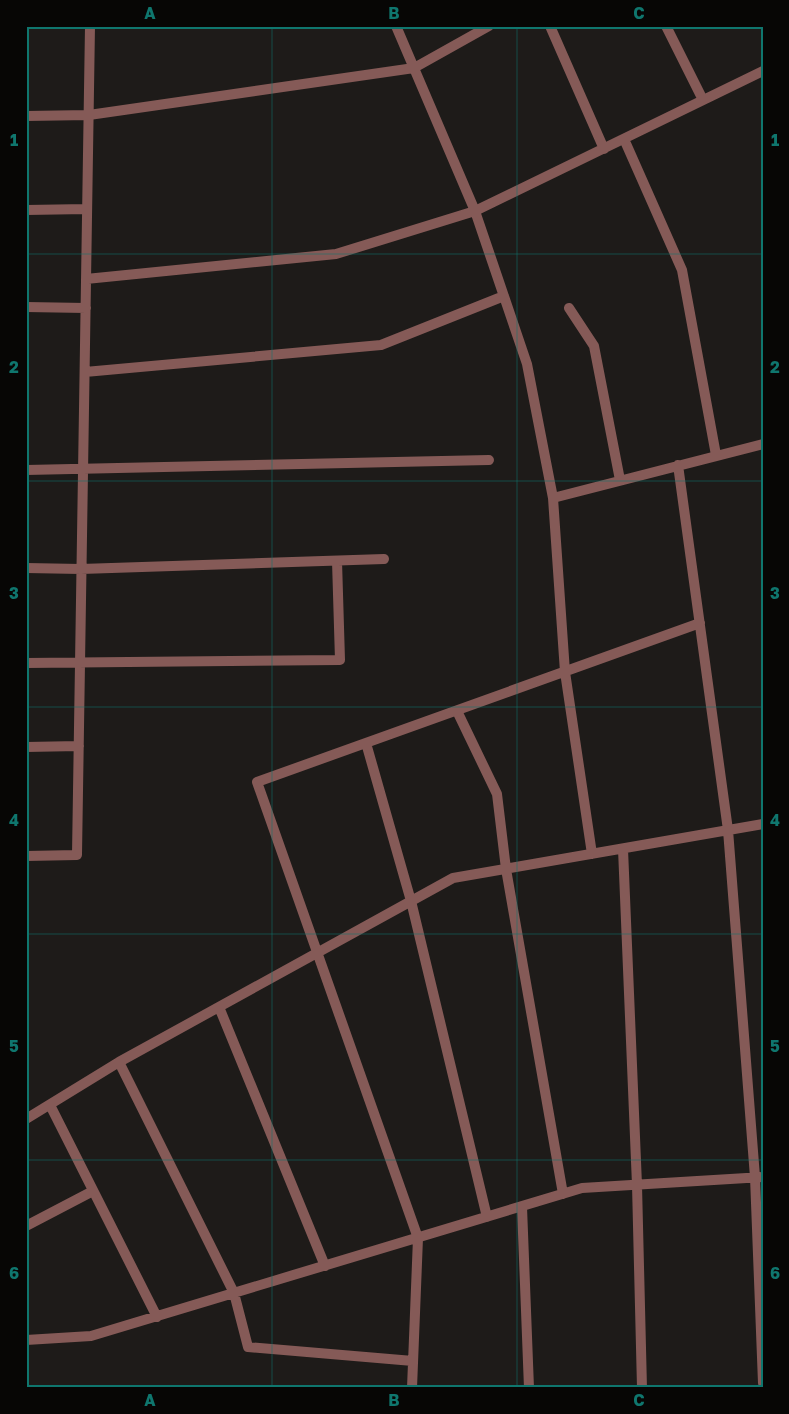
<svg xmlns="http://www.w3.org/2000/svg" width="789" height="1414" viewBox="0 0 789 1414" font-family="'Golos Text',sans-serif">
<rect width="100%" height="100%" fill="#1e1b19"/>
<g fill="none" stroke-linecap="round" stroke-linejoin="round">
<path stroke="#855a57" stroke-width="10" d="M396,26l79,185 52,153 26,134 12,174 27,182
M550,26l54,123
M666,26l37,74
M26,116l63,-1 325,-47 75,-42
M624,139l58,131 34,185
M26,210l61,-1
M86,279l250,-25 139,-43 288,-140
M26,307l60,1
M569,308l25,38 26,134
M85,372l296,-27 123,-49
M678,465l50,365 27,347 8,206
M26,470l463,-10
M553,498l210,-54
M26,568l55,1 303,-10
M26,663l314,-3 -3,-99
M457,711l40,83 9,75 57,325
M366,743l45,158 76,316
M26,747l53,-1
M623,849l14,336 5,203
M26,856l51,-1 13,-829
M219,1007l106,259
M119,1062l115,231 14,54 165,14
M50,1105l107,212
M26,1119l93,-57 334,-184 310,-54
M522,1207l7,181
M26,1226l67,-35
M26,1340l65,-4 491,-148 181,-11
M412,1388l6,-150 -161,-456 443,-159"/>
</g>
<path fill="none" stroke="#0f766e" stroke-width="1" stroke-opacity="0.55" d="M272,26v1362M517,26v1362M26,254h737M26,481h737M26,707h737M26,934h737M26,1160h737"/>
<rect width="789" height="1414" fill="none" stroke="#070605" stroke-width="55"/>
<rect x="28" y="28" width="734" height="1358" fill="none" stroke="#0f766e" stroke-width="2"/>
<g font-size="16" text-anchor="middle" font-weight="bold" fill="#0f766e">
<text x="150" y="19">A</text>
<text x="394" y="19">B</text>
<text x="639" y="19">C</text>
<text x="14" y="146">1</text>
<text x="775" y="146">1</text>
<text x="14" y="373">2</text>
<text x="775" y="373">2</text>
<text x="14" y="599">3</text>
<text x="775" y="599">3</text>
<text x="14" y="826">4</text>
<text x="775" y="826">4</text>
<text x="14" y="1052">5</text>
<text x="775" y="1052">5</text>
<text x="14" y="1279">6</text>
<text x="775" y="1279">6</text>
<text x="150" y="1406">A</text>
<text x="394" y="1406">B</text>
<text x="639" y="1406">C</text>
</g>
</svg>
